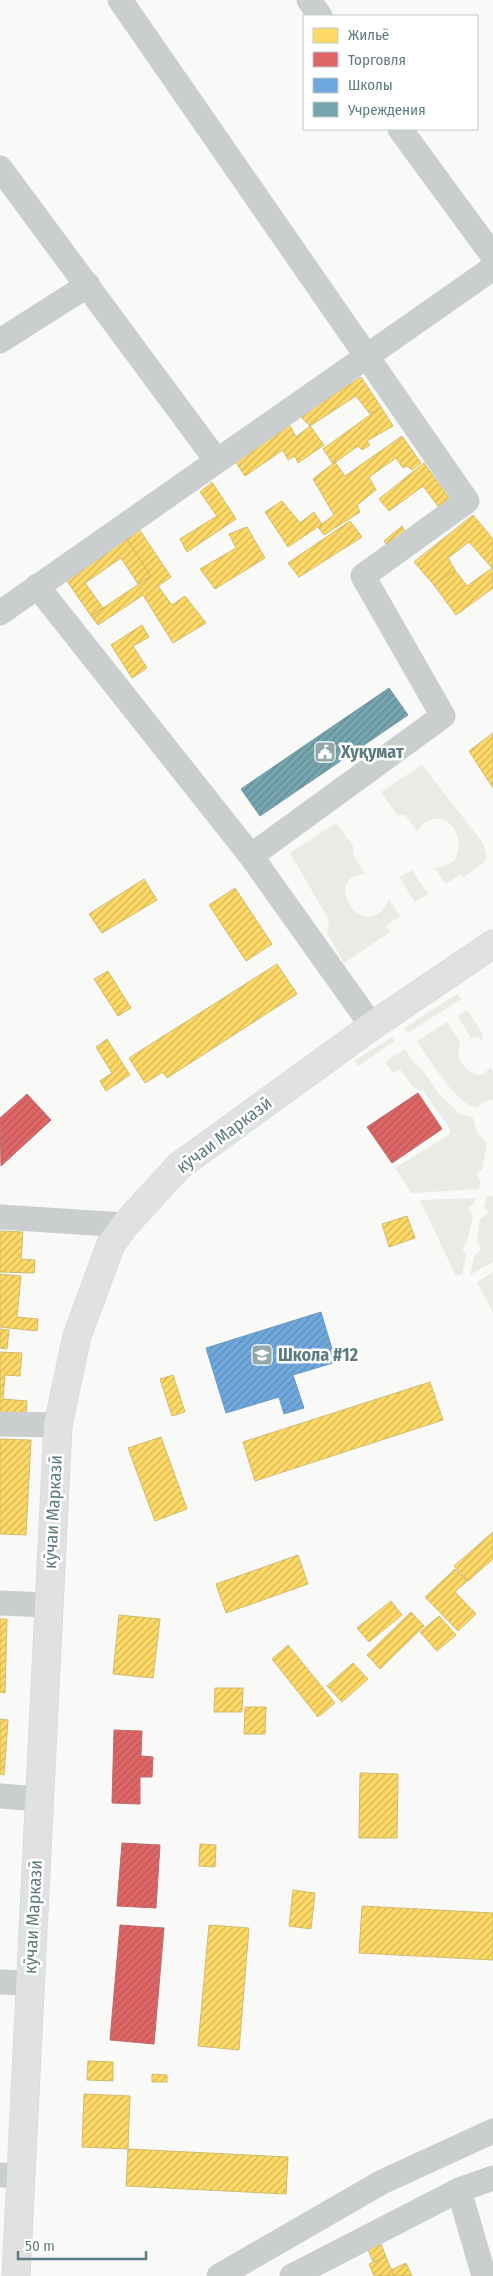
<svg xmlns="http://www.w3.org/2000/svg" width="493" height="2276" viewBox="0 0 493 2276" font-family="'Fira Sans Condensed',sans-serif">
<defs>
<pattern id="homes-hatch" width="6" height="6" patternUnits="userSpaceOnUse" patternTransform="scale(1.25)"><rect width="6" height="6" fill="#ffd966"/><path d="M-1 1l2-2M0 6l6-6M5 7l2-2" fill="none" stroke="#d2b559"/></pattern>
<pattern id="shops-hatch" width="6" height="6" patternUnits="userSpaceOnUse" patternTransform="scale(1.25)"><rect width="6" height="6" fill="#e06666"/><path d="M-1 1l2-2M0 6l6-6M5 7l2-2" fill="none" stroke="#b95959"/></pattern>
<pattern id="schools-hatch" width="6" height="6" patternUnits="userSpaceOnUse" patternTransform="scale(1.25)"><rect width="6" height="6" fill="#6fa8dc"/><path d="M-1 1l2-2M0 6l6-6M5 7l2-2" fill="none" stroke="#5e8eb8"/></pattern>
<pattern id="public-hatch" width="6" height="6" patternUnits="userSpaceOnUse" patternTransform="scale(1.25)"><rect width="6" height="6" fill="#76a5af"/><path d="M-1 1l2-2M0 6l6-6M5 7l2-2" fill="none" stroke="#648b94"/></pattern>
</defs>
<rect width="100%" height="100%" fill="#f9f9f8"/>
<path fill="#e9ebe5" d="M422,765l61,78 4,15 -2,4 -21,15 -4,-3 -14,10 -11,-16 8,-1 12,-7c14,-30 -17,-58 -38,-29l-12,-16h-8l-16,-23z
M336,823l17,23 1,10 11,18c-47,2 1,76 24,25l11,17 -14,10 4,6 -46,31 -17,-30 2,-13 -39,-67z
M412,870l16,24 -13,8 -16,-25z
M457,994l4,5 -53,34 -4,-5z
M467,1010l16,24 -1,6 -6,-3 -5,1 -13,-22z
M447,1022l13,20 -2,15c6,10 11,18 24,18l9,-8 2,5v28l-8,1 -8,7c-21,-3 -48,-50 -60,-67z
M392,1037l3,4 -37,25 -4,-5z
M405,1049l10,15 6,4 18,26 21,20 13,4 4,14 10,11 -5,27 -6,3 4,8 -1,8 -67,4 -17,-25 55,-34v-5l-27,-38 -10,-4 -13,-18 -7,4 -8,-11z
M487,1196h6v66l-23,13 4,-19 6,-5v-5l-3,-3 3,-24 7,-5 1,-3 -4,-4z
M476,1198l-3,7 -4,1v5l4,5 -6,26 -5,6 4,7 -4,19 -6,2 -36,-76z
M493,1272v41l-16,-31z"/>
<path fill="url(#homes-hatch)" stroke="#cfbd6e" d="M361,377l20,30 -11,7 -14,-18 -46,30 -10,-10z
M381,407l12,19 -26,15 3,4 -8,5 -4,-4 -25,18 -10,-15z
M289,424l7,13 14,-11 14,19 -26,18 -3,-7 -7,4 -5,-10 -38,26 -10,-15z
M402,436l19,27 -9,7 -5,-4 -4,2 -7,-10 -27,19 7,13 -19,15 3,7 -36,23 -6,-8 16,-12 -21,-36 22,-17 10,14z
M424,463l30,42 -11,8 -20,-27 -34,25 -10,-12z
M212,482l24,37 -49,33 -7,-13 37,-23 -17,-24z
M282,501l18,22 14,-11 8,12 -34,23 -23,-35z
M473,515l20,24v30l-24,-27 -21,16 7,12 -21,15 -20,-23z
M350,521l12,16 -63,40 -11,-14z
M402,526l7,12 -18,12 -7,-9z
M247,527l18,31 -50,31 -15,-20 36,-21 -7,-14z
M139,529l32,48 -13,9 14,19 13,-9 21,27 -33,20 -30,-48 -45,30 -7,-9 60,-40 -25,-38z
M126,538l25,38 -13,8 -17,-26 -36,25 18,25 -12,8 -26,-38z
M492,568l1,20 -37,27 -22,-30 21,-15 12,16z
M142,625l7,12 -16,9 14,22 -15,10 -21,-33z
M493,733v55l-24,-37z
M144,879l13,21 -55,33 -13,-19z
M235,888l37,56 -26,17 -37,-56z
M277,964l20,30 -130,84 -4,-6 -18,11 -16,-25z
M108,971l23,37 -13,8 -24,-37z
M107,1039l23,36 -24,16 -6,-10 12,-8 -16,-26z
M407,1216l8,22 -26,9 -7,-23z
M0,1231l23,1 -2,27 14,1 -1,13 -34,-1z
M0,1274l21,2 -4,41 21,2 -1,12 -37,-4z
M0,1329l9,1 -2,19 -7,-1z
M0,1352l22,1 -2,23 -15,-1 -2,24 24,2 -1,16 -26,-2z
M173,1375l12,37 -13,4 -12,-37z
M430,1382l13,38 -188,61 -12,-39z
M161,1437l26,72 -32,12 -27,-73z
M0,1439l31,1 -5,95 -26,-1z
M493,1532v27l-25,22 -14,-15z
M298,1555l10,29 -82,29 -10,-29z
M455,1569l12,12 -12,11 21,22 -18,17 -33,-34z
M391,1601l11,14 -33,27 -12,-14z
M411,1612l13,14 -44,43 -13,-14z
M119,1615l41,4 -7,59 -40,-4z
M439,1616l17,19 -19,16 -17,-19z
M0,1619h7l-2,74 -5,-1z
M288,1645l47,58 -17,14 -46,-58z
M353,1663l15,16 -26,23 -15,-16z
M215,1688h28l-1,24h-28z
M245,1707h21l-1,27h-21z
M0,1719l8,1 -4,55 -4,-1z
M360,1773l38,1 -1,64h-38z
M200,1844l16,1 -1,22 -16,-1z
M293,1890l22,3 -4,36 -22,-3z
M362,1906l131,7v47l-134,-7z
M209,1925l40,3 -10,122 -41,-4z
M88,2061l25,1v19l-26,-1z
M152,2074l15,1v7h-15z
M84,2094l46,2 -2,53 -46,-2z
M128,2149l160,8 -2,37 -160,-8z
M377,2234l9,23 -13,5 -9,-23z
M386,2257l8,19h-20l-5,-12z
M406,2263l6,13h-18l-3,-6z"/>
<path fill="url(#shops-hatch)" stroke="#b96d6e" d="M418,1093l24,36 -50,34 -25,-36z
M27,1094l24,26 -50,46 -1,-48z
M114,1730l28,1 -1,25 12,1 -1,20h-12v27l-28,-1z
M122,1843l38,2 -4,63 -39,-2z
M120,1925l44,3 -10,116 -44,-4z"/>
<path fill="url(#schools-hatch)" stroke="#6a9bc0" d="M321,1312l15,50 -43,13 11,33 -20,6 -5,-17 -53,16 -20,-65z"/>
<path fill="url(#public-hatch)" stroke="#6f99a1" d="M389,688l19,27 -148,101 -19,-27z"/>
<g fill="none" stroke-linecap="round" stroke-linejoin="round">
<g stroke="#d5d6d6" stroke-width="29">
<path id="major" d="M16,2276l42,-851 19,-89 34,-92 14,-19 54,-59 193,-140 121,-82"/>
</g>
<path stroke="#cbcece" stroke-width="25" d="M120,0l347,501 -104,75 80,140 -192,140 121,170
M309,0l11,16
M400,129l93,127
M0,168l217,293
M0,341l88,-56
M37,586l214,270
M0,613l493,-345
M0,1217l125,8
M0,1424l58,1
M0,1603l48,2
M0,1796l39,3
M0,1982l30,1
M0,2175l21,1
M459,2190l25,86
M219,2276l163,-94 111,-51
M292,2276l167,-86 34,-12"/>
<use href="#major" stroke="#e0e1e1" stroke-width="28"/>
</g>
<defs>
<g id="civic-square" transform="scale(1.125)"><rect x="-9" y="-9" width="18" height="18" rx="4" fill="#94a8a9" stroke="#fff"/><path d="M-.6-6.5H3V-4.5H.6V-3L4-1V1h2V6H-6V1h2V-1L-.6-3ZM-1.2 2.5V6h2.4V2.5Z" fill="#fff"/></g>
<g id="school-square" transform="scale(1.125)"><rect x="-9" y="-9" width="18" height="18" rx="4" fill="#94a8a9" stroke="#fff"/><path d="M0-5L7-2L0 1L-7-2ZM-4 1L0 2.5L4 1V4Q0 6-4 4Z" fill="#fff"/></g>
</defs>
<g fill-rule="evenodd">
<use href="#civic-square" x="325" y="752"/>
<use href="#school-square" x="262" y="1355"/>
</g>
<g text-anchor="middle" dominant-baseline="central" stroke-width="5" stroke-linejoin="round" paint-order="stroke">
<g font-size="18" font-weight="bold" fill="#5e7c7f" stroke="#fff" text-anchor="start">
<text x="341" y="752">Хуқумат</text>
<text x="278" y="1355">Школа #12</text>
</g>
<g font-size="18" fill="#5e7c7f" stroke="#fff">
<text transform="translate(224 1135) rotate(-37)">кӯчаи Марказӣ</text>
<text transform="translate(53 1512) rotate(-87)">кӯчаи Марказӣ</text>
<text transform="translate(33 1917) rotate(-87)">кӯчаи Марказӣ</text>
</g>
</g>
<rect x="303" y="15" width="175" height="115" fill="#ffffff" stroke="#bfcbcc"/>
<rect x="313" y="28" width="25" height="15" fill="#ffd966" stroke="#bfcbcc"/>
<text x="348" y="40" font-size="15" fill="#5e7c7f">Жильё</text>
<rect x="313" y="52" width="25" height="15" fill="#e06666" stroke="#bfcbcc"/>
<text x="348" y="65" font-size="15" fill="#5e7c7f">Торговля</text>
<rect x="313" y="78" width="25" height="15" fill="#6fa8dc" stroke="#bfcbcc"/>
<text x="348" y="90" font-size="15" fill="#5e7c7f">Школы</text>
<rect x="313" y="102" width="25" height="15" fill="#76a5af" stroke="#bfcbcc"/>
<text x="348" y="115" font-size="15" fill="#5e7c7f">Учреждения</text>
<path d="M18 2251v8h128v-8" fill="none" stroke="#5e7c7f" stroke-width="2.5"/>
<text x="25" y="2251" font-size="15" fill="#5e7c7f" stroke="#ffffff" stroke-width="4" paint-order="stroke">50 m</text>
</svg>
